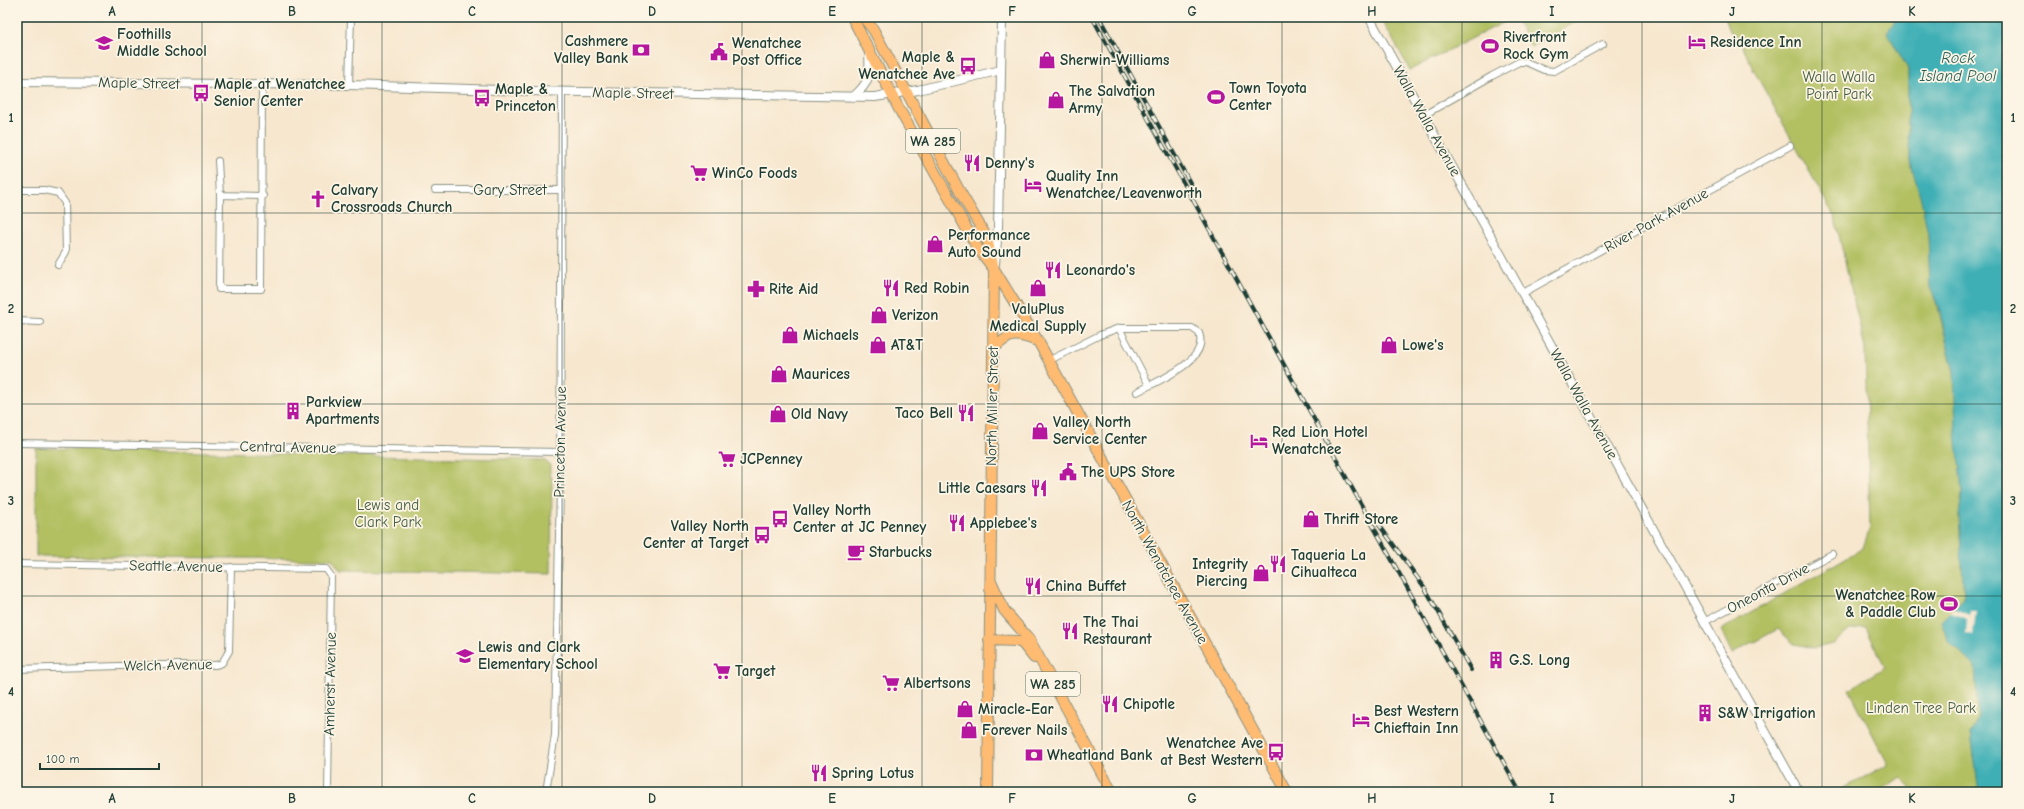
<svg xmlns="http://www.w3.org/2000/svg" width="2024" height="809" viewBox="0 0 2024 809" font-family="'Comic Neue',sans-serif">
<rect width="100%" height="100%" fill="#fcf5e5"/>
<filter id="ink" filterUnits="userSpaceOnUse"><feTurbulence type="fractalNoise" baseFrequency=".025" numOctaves="2"/><feDisplacementMap in="SourceGraphic" scale="8" xChannelSelector="R" yChannelSelector="G"/><feConvolveMatrix kernelMatrix="1 2 1 2 8 2 1 2 1" color-interpolation-filters="sRGB"/></filter>
<filter id="wash" filterUnits="userSpaceOnUse"><feTurbulence type="fractalNoise" baseFrequency=".012" numOctaves="4" result="noise"/><feDisplacementMap in="SourceGraphic" scale="16" xChannelSelector="R" yChannelSelector="G"/><feGaussianBlur stdDeviation="0.9" result="paint"/><feColorMatrix in="noise" values="0 0 0 0 0 0 0 0 0 0 0 0 0 0 0 0 0 1.4 0 .05"/><feComposite in="paint" operator="in"/></filter>
<g filter="url(#wash)">
<rect width="100%" height="100%" fill="#f7e7cf"/>
<path fill="#b2c062" stroke="#687e4b" d="M1380,17h134l-104,53z
M1515,17h69l-53,30z
M1725,17h173l-11,15 21,37v68l4,31 9,30 7,36 2,53 8,21 16,64 8,122 -3,22 5,82 -23,23 8,21 26,23 3,52 -7,16 8,59h-65l-12,-14 -26,14h-39l51,-28 -39,-75 36,-22 -19,-39 -16,2 -17,14 -18,4 -21,-4 -16,-15 -46,25 -11,-24 142,-82 7,-21 -5,-178 -30,-131 -82,-149 -13,-28 -11,-12z
M36,448l508,12 6,5v12h2l-1,97 -211,-4 -8,-11 -296,-3z"/>
<path fill="#3eafb5" stroke="#2e7674" d="M1898,17h109v775h-28l-8,-59 7,-16 -3,-51 -26,-24 -8,-21 23,-23 -5,-82 3,-23 -6,-61 -2,-60 -15,-64 -9,-21 -2,-53 -7,-35 -9,-31 -4,-31v-68l-21,-37z"/>
<path fill="#f7e7cf" d="M1953,608l16,7 1,-4h6l-3,24 -7,-2 1,-14 -18,-7z"/>
</g>
<g filter="url(#ink)">
<g fill="none" stroke-linecap="round" stroke-linejoin="round">
<g stroke="#8b9282" stroke-width="8">
<path id="minor" d="M349,85l2,-68
M1424,115l68,-39 27,-14h7l18,8 10,1 49,-27
M218,161l2,34 -1,94h42l1,-205
M17,190h27l14,3 7,10 1,49 -8,13
M435,190h127
M220,195l43,1
M1523,293l267,-147
M17,321l23,1
M1119,328l30,57
M1048,361l52,-26 19,-7h73l7,5c11,28 -42,48 -62,59
M17,443l543,9
M17,564l309,5 5,7 -3,216
M1704,622l128,-68
M17,669l138,-4h61l6,-2 7,-12 2,-84
M546,792l9,-57 5,-251 2,-393"/>
</g>
<g stroke="#8b9282" stroke-width="10">
<path id="tertiary" d="M1369,17l430,775
M17,82l332,3 178,6 348,6 43,-7 83,-20
M853,97c18,-15 17,-23 16,-45
M995,264l3,-36 4,-208"/>
</g>
<g stroke="#8b9282" stroke-width="12">
<path id="primary" d="M852,17l47,92 78,138 17,22 44,72 249,451
M863,17l10,12 86,161 28,48 7,31 -6,523
M993,349c18,-17 22,-16 45,-8
M992,583l12,27 25,29 83,153
M989,640l27,1 6,2 12,15"/>
</g>
<use href="#minor" stroke="#fff" stroke-width="6"/>
<use href="#tertiary" stroke="#fff" stroke-width="8"/>
<use href="#primary" stroke="#febb71" stroke-width="10"/>
<g stroke="#1f3d34" stroke-width="4">
<path id="rail" d="M1092,17l428,775
M1099,17l95,173
M1377,522l48,66 46,82"/>
</g>
<use href="#rail" stroke="#fcf5e5" stroke-width="2.5" stroke-dasharray="8" stroke-linecap="butt"/>
</g>
</g>
<path fill="none" stroke="#1f3d34" stroke-width="1" stroke-opacity="0.55" d="M202,17v775M382,17v775M562,17v775M742,17v775M922,17v775M1102,17v775M1282,17v775M1462,17v775M1642,17v775M1822,17v775M17,213h1990M17,404h1990M17,596h1990"/>
<defs>
<g id="hotel-bare" transform="scale(1.38)"><path d="M-6-4.5h1.5V1H6V5H4.5V3h-9V5H-6ZM-4 0a1.8 1.8 0 1 1 3.6 0ZM.5 0V-2.5h3Q6-2.5 6 0Z" fill="#b5179e" stroke="#fcf5e5" stroke-width="2.5" paint-order="stroke"/></g>
<g id="school-bare" transform="scale(1.38)"><path d="M0-5L7-2L0 1L-7-2ZM-4 1L0 2.5L4 1V4Q0 6-4 4Z" fill="#b5179e" stroke="#fcf5e5" stroke-width="2.5" paint-order="stroke"/></g>
<g id="stadium-bare" transform="scale(1.38)"><path d="M0-5a6.5 5 0 1 0 0 10a6.5 5 0 1 0 0-10ZM-3.5-1.8h7v3.6h-7Z" fill="#b5179e" stroke="#fcf5e5" stroke-width="2.5" paint-order="stroke"/></g>
<g id="bank-bare" transform="scale(1.38)"><path d="M-6-4H6V4H-6ZM0-2.3a2.3 2.3 0 1 0 0 4.6a2.3 2.3 0 1 0 0-4.6Z" fill="#b5179e" stroke="#fcf5e5" stroke-width="2.5" paint-order="stroke"/></g>
<g id="civic-bare" transform="scale(1.38)"><path d="M-.6-6.5H3V-4.5H.6V-3L4-1V1h2V6H-6V1h2V-1L-.6-3ZM-1.2 2.5V6h2.4V2.5Z" fill="#b5179e" stroke="#fcf5e5" stroke-width="2.5" paint-order="stroke"/></g>
<g id="shop-bare" transform="scale(1.38)"><path d="M-5-2.5h2.3a2.7 3.5 0 0 1 5.4 0H5L5.5 6h-11ZM-1.5-2.5h3a1.5 2.3 0 0 0-3 0Z" fill="#b5179e" stroke="#fcf5e5" stroke-width="2.5" paint-order="stroke"/></g>
<g id="bus-bare" transform="scale(1.38)"><path d="M-5-6H5V4H4V6H2V4H-2V6H-4V4H-5ZM-3.5-4V0h7V-4ZM-3.5 1.2v1.5H-2V1.2ZM2 1.2v1.5H3.5V1.2Z" fill="#b5179e" stroke="#fcf5e5" stroke-width="2.5" paint-order="stroke"/></g>
<g id="restaurant-bare" transform="scale(1.38)"><path d="M-5-6h1v4h1v-4h1v4h1v-4h1v5L-1.5 .5V6h-2V.5L-5-1ZM5-6V6H3V1.5H1.5Q1.5-4 5-6Z" fill="#b5179e" stroke="#fcf5e5" stroke-width="2.5" paint-order="stroke"/></g>
<g id="supermarket-bare" transform="scale(1.38)"><path d="M-6-5.5h2.5l.6 2H6L4.5 2H-2.5L-4.4-4H-6ZM-1.5 3.2a1.3 1.3 0 1 0 .1 0ZM3 3.2a1.3 1.3 0 1 0 .1 0Z" fill="#b5179e" stroke="#fcf5e5" stroke-width="2.5" paint-order="stroke"/></g>
<g id="church-bare" transform="scale(1.38)"><path d="M-1.2-6h2.4v3.5h3.3v2.4h-3.3V6h-2.4V-.1h-3.3v-2.4h3.3Z" fill="#b5179e" stroke="#fcf5e5" stroke-width="2.5" paint-order="stroke"/></g>
<g id="pharmacy-bare" transform="scale(1.38)"><path d="M-2-6h4v4h4v4h-4v4h-4v-4h-4v-4h4Z" fill="#b5179e" stroke="#fcf5e5" stroke-width="2.5" paint-order="stroke"/></g>
<g id="building-bare" transform="scale(1.38)"><path d="M-4-6H4V6H1V3H-1V6H-4ZM-2.5-4.3h1.7v1.8h-1.7ZM.8-4.3h1.7v1.8H.8ZM-2.5-1h1.7V.8h-1.7ZM.8-1h1.7V.8H.8Z" fill="#b5179e" stroke="#fcf5e5" stroke-width="2.5" paint-order="stroke"/></g>
<g id="cafe-bare" transform="scale(1.38)"><path d="M-5.5-4.5H6V0H3Q3 3.5 0 3.5H-2.5Q-5.5 3.5-5.5 0ZM3-3.2v2h1.7v-2ZM-6 4.5H4V6H-6Z" fill="#b5179e" stroke="#fcf5e5" stroke-width="2.5" paint-order="stroke"/></g>
</defs>
<g fill-rule="evenodd">
<use href="#hotel-bare" x="1697" y="42"/>
<use href="#school-bare" x="104" y="43"/>
<use href="#stadium-bare" x="1490" y="46"/>
<use href="#bank-bare" x="641" y="50"/>
<use href="#civic-bare" x="719" y="52"/>
<use href="#shop-bare" x="1047" y="60"/>
<use href="#bus-bare" x="968" y="66"/>
<use href="#bus-bare" x="201" y="93"/>
<use href="#stadium-bare" x="1216" y="97"/>
<use href="#bus-bare" x="482" y="98"/>
<use href="#shop-bare" x="1056" y="100"/>
<use href="#restaurant-bare" x="972" y="163"/>
<use href="#supermarket-bare" x="699" y="173"/>
<use href="#hotel-bare" x="1033" y="185"/>
<use href="#church-bare" x="318" y="199"/>
<use href="#shop-bare" x="935" y="244"/>
<use href="#restaurant-bare" x="1053" y="270"/>
<use href="#restaurant-bare" x="891" y="288"/>
<use href="#shop-bare" x="1038" y="288"/>
<use href="#pharmacy-bare" x="756" y="289"/>
<use href="#shop-bare" x="879" y="315"/>
<use href="#shop-bare" x="790" y="335"/>
<use href="#shop-bare" x="878" y="345"/>
<use href="#shop-bare" x="1389" y="345"/>
<use href="#shop-bare" x="779" y="374"/>
<use href="#building-bare" x="293" y="411"/>
<use href="#restaurant-bare" x="966" y="413"/>
<use href="#shop-bare" x="778" y="414"/>
<use href="#shop-bare" x="1040" y="431"/>
<use href="#hotel-bare" x="1259" y="441"/>
<use href="#supermarket-bare" x="727" y="459"/>
<use href="#civic-bare" x="1068" y="472"/>
<use href="#restaurant-bare" x="1039" y="488"/>
<use href="#bus-bare" x="780" y="519"/>
<use href="#shop-bare" x="1311" y="519"/>
<use href="#restaurant-bare" x="957" y="523"/>
<use href="#bus-bare" x="762" y="535"/>
<use href="#cafe-bare" x="856" y="552"/>
<use href="#restaurant-bare" x="1278" y="564"/>
<use href="#shop-bare" x="1261" y="573"/>
<use href="#restaurant-bare" x="1033" y="586"/>
<use href="#stadium-bare" x="1949" y="604"/>
<use href="#restaurant-bare" x="1070" y="631"/>
<use href="#school-bare" x="465" y="656"/>
<use href="#building-bare" x="1496" y="660"/>
<use href="#supermarket-bare" x="722" y="671"/>
<use href="#supermarket-bare" x="891" y="683"/>
<use href="#restaurant-bare" x="1110" y="704"/>
<use href="#shop-bare" x="965" y="709"/>
<use href="#building-bare" x="1705" y="713"/>
<use href="#hotel-bare" x="1361" y="720"/>
<use href="#shop-bare" x="969" y="730"/>
<use href="#bus-bare" x="1276" y="752"/>
<use href="#bank-bare" x="1034" y="755"/>
<use href="#restaurant-bare" x="819" y="773"/>
</g>
<g text-anchor="middle" dominant-baseline="central" stroke-width="3.5" stroke-linejoin="round" paint-order="stroke">
<g fill="#fcf5e5" stroke="#617469" stroke-width="1">
<rect x="906" y="129" width="54" height="24" rx="3"/>
<rect x="1026" y="672" width="54" height="24" rx="3"/>
</g>
<g font-size="14" font-weight="bold" fill="#1f3d34">
<text x="933" y="141">WA 285</text>
<text x="1053" y="684">WA 285</text>
</g>
<g font-size="15" font-weight="bold" fill="#1f3d34" stroke="#fcf5e5" text-anchor="start">
<text x="117" y="34">Foothills<tspan x="117" dy="17">Middle School</tspan></text>
<text x="1503" y="37">Riverfront<tspan x="1503" dy="17">Rock Gym</tspan></text>
<text x="628" y="41" text-anchor="end">Cashmere<tspan x="628" dy="17">Valley Bank</tspan></text>
<text x="1710" y="42">Residence Inn</text>
<text x="732" y="43">Wenatchee<tspan x="732" dy="17">Post Office</tspan></text>
<text x="955" y="57" text-anchor="end">Maple &amp;<tspan x="955" dy="17">Wenatchee Ave</tspan></text>
<text x="1060" y="60">Sherwin-Williams</text>
<text x="214" y="84">Maple at Wenatchee<tspan x="214" dy="17">Senior Center</tspan></text>
<text x="1229" y="88">Town Toyota<tspan x="1229" dy="17">Center</tspan></text>
<text x="495" y="89">Maple &amp;<tspan x="495" dy="17">Princeton</tspan></text>
<text x="1069" y="91">The Salvation<tspan x="1069" dy="17">Army</tspan></text>
<text x="985" y="163">Denny's</text>
<text x="712" y="173">WinCo Foods</text>
<text x="1046" y="176">Quality Inn<tspan x="1046" dy="17">Wenatchee/Leavenworth</tspan></text>
<text x="331" y="190">Calvary<tspan x="331" dy="17">Crossroads Church</tspan></text>
<text x="948" y="235">Performance<tspan x="948" dy="17">Auto Sound</tspan></text>
<text x="1066" y="270">Leonardo's</text>
<text x="904" y="288">Red Robin</text>
<text x="769" y="289">Rite Aid</text>
<text x="1038" y="309" text-anchor="middle">ValuPlus<tspan x="1038" dy="17">Medical Supply</tspan></text>
<text x="892" y="315">Verizon</text>
<text x="803" y="335">Michaels</text>
<text x="891" y="345">AT&amp;T</text>
<text x="1402" y="345">Lowe's</text>
<text x="792" y="374">Maurices</text>
<text x="306" y="402">Parkview<tspan x="306" dy="17">Apartments</tspan></text>
<text x="953" y="413" text-anchor="end">Taco Bell</text>
<text x="791" y="414">Old Navy</text>
<text x="1053" y="422">Valley North<tspan x="1053" dy="17">Service Center</tspan></text>
<text x="1272" y="432">Red Lion Hotel<tspan x="1272" dy="17">Wenatchee</tspan></text>
<text x="740" y="459">JCPenney</text>
<text x="1081" y="472">The UPS Store</text>
<text x="1026" y="488" text-anchor="end">Little Caesars</text>
<text x="793" y="510">Valley North<tspan x="793" dy="17">Center at JC Penney</tspan></text>
<text x="1324" y="519">Thrift Store</text>
<text x="970" y="523">Applebee's</text>
<text x="749" y="526" text-anchor="end">Valley North<tspan x="749" dy="17">Center at Target</tspan></text>
<text x="869" y="552">Starbucks</text>
<text x="1291" y="555">Taqueria La<tspan x="1291" dy="17">Cihualteca</tspan></text>
<text x="1248" y="564" text-anchor="end">Integrity<tspan x="1248" dy="17">Piercing</tspan></text>
<text x="1046" y="586">China Buffet</text>
<text x="1936" y="595" text-anchor="end">Wenatchee Row<tspan x="1936" dy="17">&amp; Paddle Club</tspan></text>
<text x="1083" y="622">The Thai<tspan x="1083" dy="17">Restaurant</tspan></text>
<text x="478" y="647">Lewis and Clark<tspan x="478" dy="17">Elementary School</tspan></text>
<text x="1509" y="660">G.S. Long</text>
<text x="735" y="671">Target</text>
<text x="904" y="683">Albertsons</text>
<text x="1123" y="704">Chipotle</text>
<text x="978" y="709">Miracle-Ear</text>
<text x="1374" y="711">Best Western<tspan x="1374" dy="17">Chieftain Inn</tspan></text>
<text x="1718" y="713">S&amp;W Irrigation</text>
<text x="982" y="730">Forever Nails</text>
<text x="1263" y="743" text-anchor="end">Wenatchee Ave<tspan x="1263" dy="17">at Best Western</tspan></text>
<text x="1047" y="755">Wheatland Bank</text>
<text x="832" y="773">Spring Lotus</text>
</g>
<g font-size="15" fill="#445e40" stroke="#fcf5e5">
<text x="1839" y="77">Walla Walla<tspan x="1839" dy="17">Point Park</tspan></text>
<text x="388" y="505">Lewis and<tspan x="388" dy="17">Clark Park</tspan></text>
<text x="1921" y="708">Linden Tree Park</text>
</g>
<g font-size="15" fill="#1f3d34" stroke="#fcf5e5">
<text transform="translate(139 83) rotate(1)">Maple Street</text>
<text transform="translate(633 93) rotate(1)">Maple Street</text>
<text transform="translate(1427 121) rotate(61)">Walla Walla Avenue</text>
<text x="510" y="190">Gary Street</text>
<text transform="translate(1656 220) rotate(-29)">River Park Avenue</text>
<text transform="translate(1584 404) rotate(61)">Walla Walla Avenue</text>
<text transform="translate(992 406) rotate(-89)">North Miller Street</text>
<text transform="translate(560 442) rotate(-89)">Princeton Avenue</text>
<text transform="translate(288 447) rotate(1)">Central Avenue</text>
<text transform="translate(176 566) rotate(1)">Seattle Avenue</text>
<text transform="translate(1165 572) rotate(61)">North Wenatchee Avenue</text>
<text transform="translate(1768 588) rotate(-28)">Oneonta Drive</text>
<text transform="translate(168 665) rotate(-1)">Welch Avenue</text>
<text transform="translate(330 684) rotate(-89)">Amherst Avenue</text>
</g>
<g font-size="16" font-style="italic" fill="#285f5b" stroke="#fcf5e5">
<text x="1958" y="58">Rock<tspan x="1958" dy="18">Island Pool</tspan></text>
</g>
</g>
<rect width="2024" height="809" fill="none" stroke="#fcf5e5" stroke-width="44"/>
<path d="M40 763v6h119v-6" fill="none" stroke="#1f3d34" stroke-width="2"/>
<text x="46" y="763" font-size="12" fill="#1f3d34" stroke="#fcf5e5" stroke-width="3" paint-order="stroke">100 m</text>
<rect x="22" y="22" width="1980" height="765" fill="none" stroke="#1f3d34" stroke-width="1.5"/>
<g font-size="13" text-anchor="middle" font-weight="bold" fill="#1f3d34">
<text x="112" y="16">A</text>
<text x="292" y="16">B</text>
<text x="472" y="16">C</text>
<text x="652" y="16">D</text>
<text x="832" y="16">E</text>
<text x="1012" y="16">F</text>
<text x="1192" y="16">G</text>
<text x="1372" y="16">H</text>
<text x="1552" y="16">I</text>
<text x="1732" y="16">J</text>
<text x="1912" y="16">K</text>
<text x="11" y="122">1</text>
<text x="2013" y="122">1</text>
<text x="11" y="313">2</text>
<text x="2013" y="313">2</text>
<text x="11" y="505">3</text>
<text x="2013" y="505">3</text>
<text x="11" y="696">4</text>
<text x="2013" y="696">4</text>
<text x="112" y="803">A</text>
<text x="292" y="803">B</text>
<text x="472" y="803">C</text>
<text x="652" y="803">D</text>
<text x="832" y="803">E</text>
<text x="1012" y="803">F</text>
<text x="1192" y="803">G</text>
<text x="1372" y="803">H</text>
<text x="1552" y="803">I</text>
<text x="1732" y="803">J</text>
<text x="1912" y="803">K</text>
</g>
</svg>
